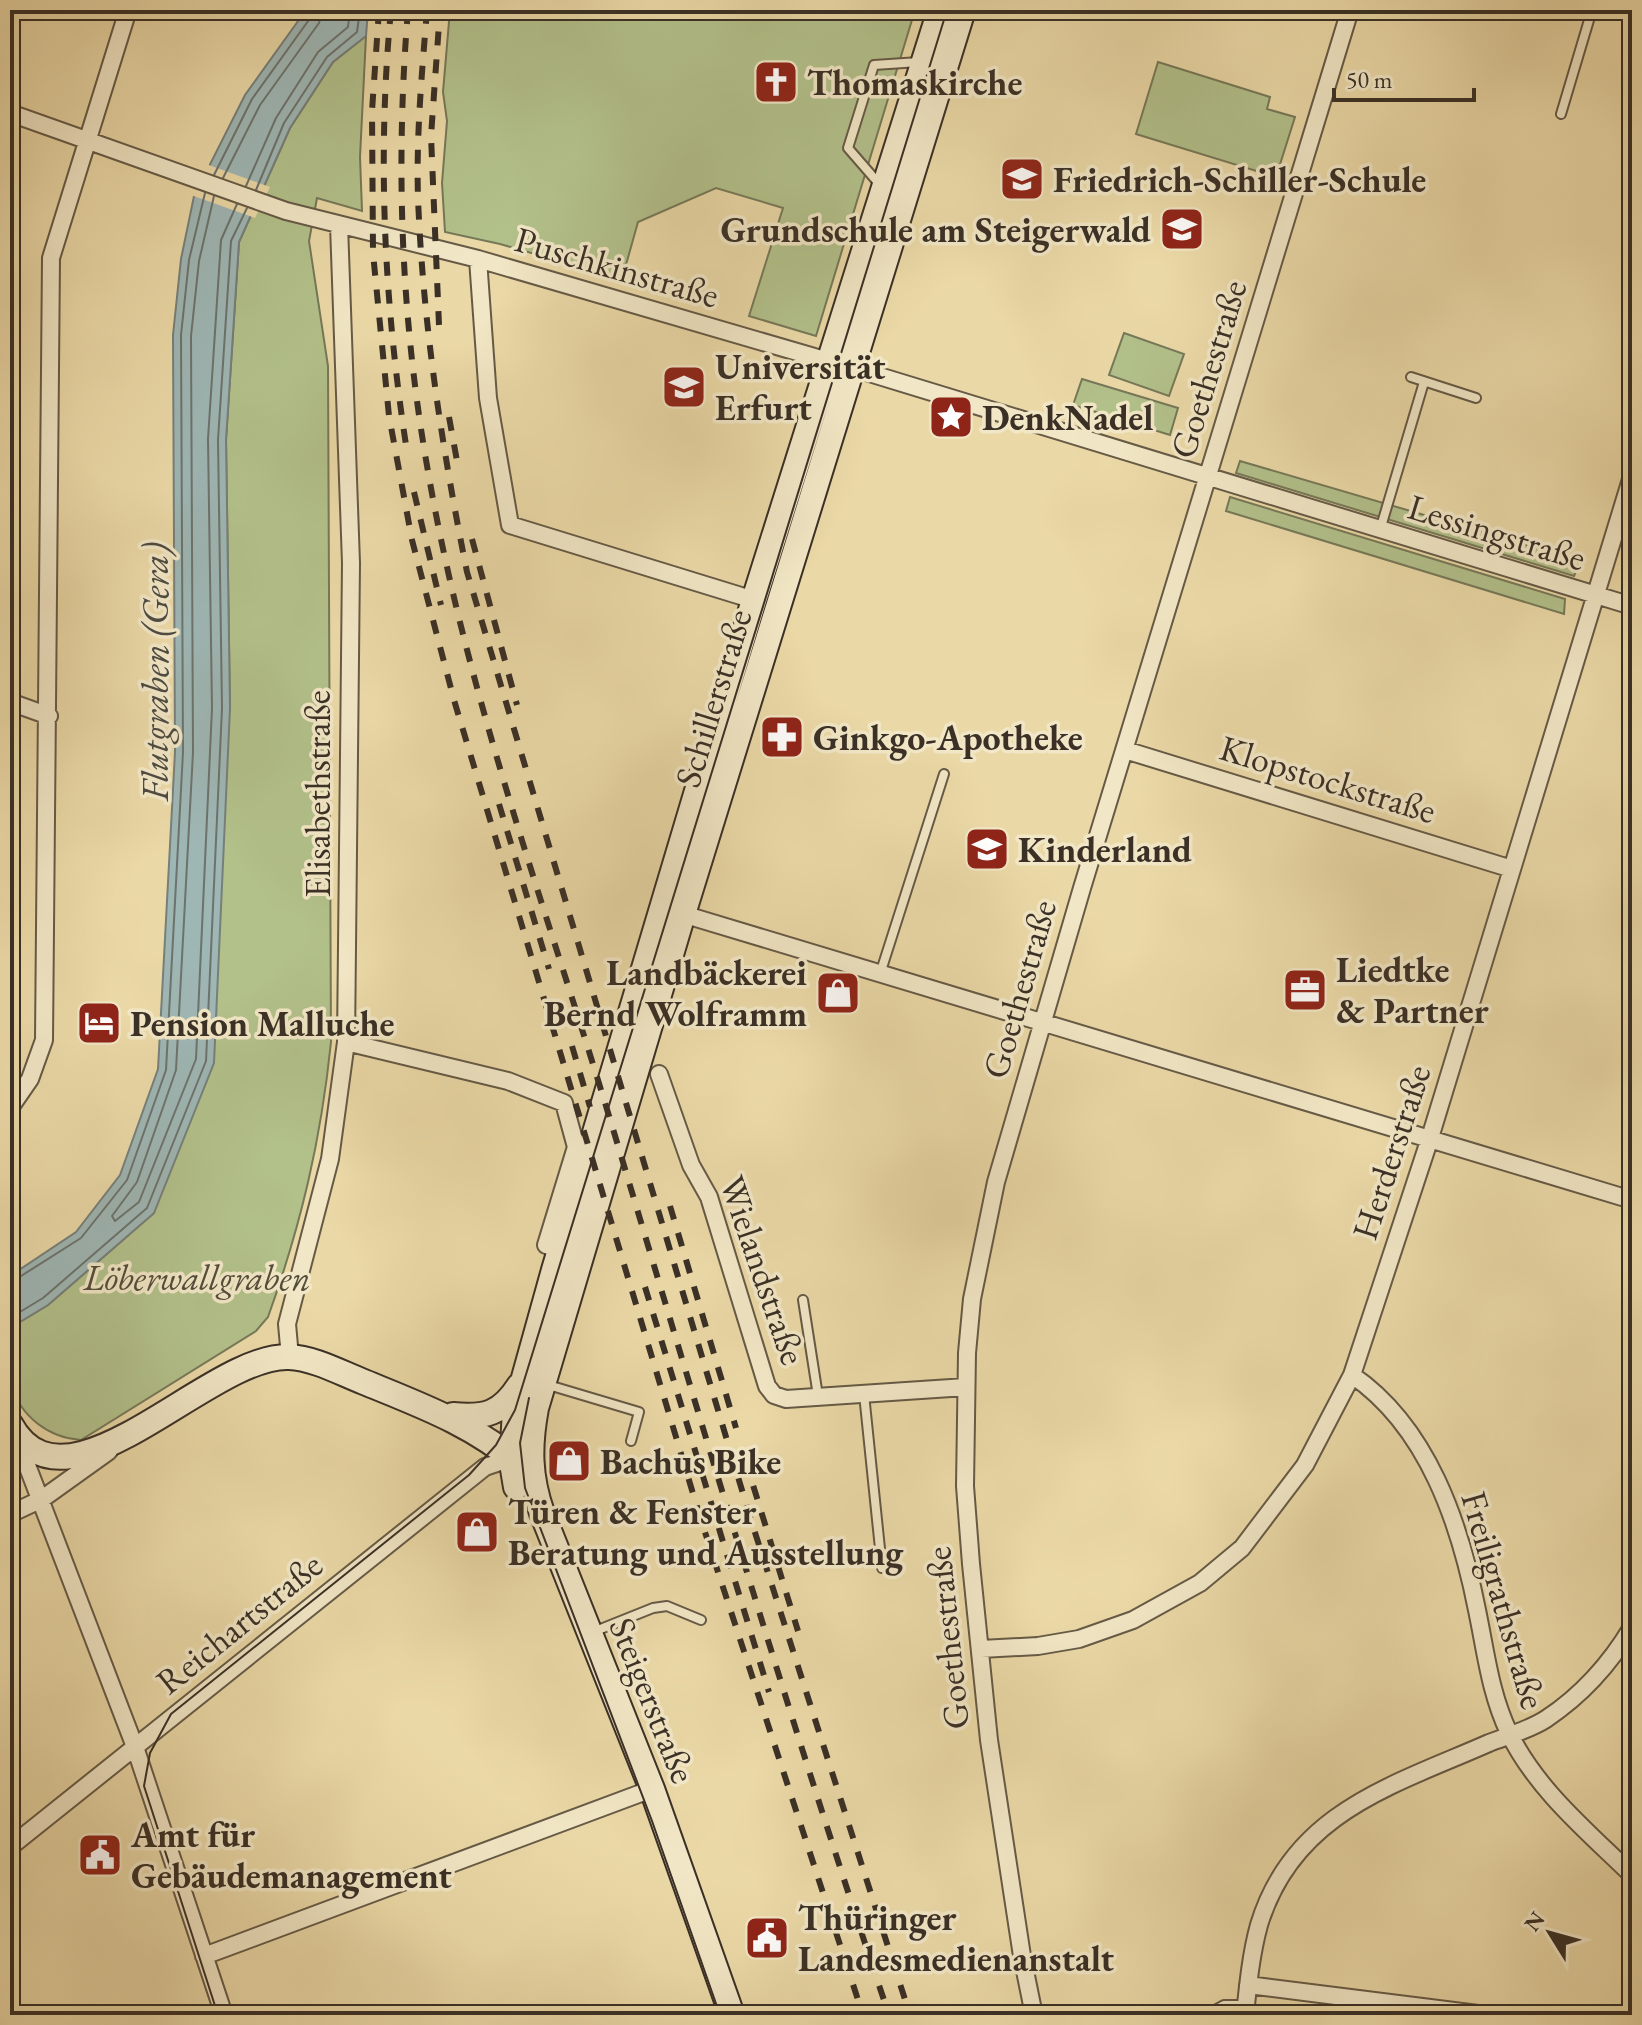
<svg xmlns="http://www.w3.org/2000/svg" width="1642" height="2025" viewBox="0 0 1642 2025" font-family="'EB Garamond',serif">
<rect width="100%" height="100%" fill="#ead8a6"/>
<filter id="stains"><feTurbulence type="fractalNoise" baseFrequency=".0025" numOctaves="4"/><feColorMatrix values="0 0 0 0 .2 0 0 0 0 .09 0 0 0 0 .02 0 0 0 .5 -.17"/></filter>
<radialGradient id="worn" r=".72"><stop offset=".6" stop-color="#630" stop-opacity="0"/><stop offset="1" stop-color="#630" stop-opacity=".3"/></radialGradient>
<path fill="#b2c08a" stroke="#767858" stroke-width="2" d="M450,10h465l-99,326 -67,-20 34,-108 -67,-20 -78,34 -16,57 -122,-35 -55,-12 -3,-49 5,-62 -4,-29z
M366,36l-6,121 2,54 -45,-13 -8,43 19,125 3,676c-10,98 -30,183 -63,275l-12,14 -175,109c-32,-2 -60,-23 -70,-55 -6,-16 -1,-41 -1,-57l38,-23 106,-92 76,-505 -4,-268 13,-198 51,-114 43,-66z
M1158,62l112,35 -3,12 28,8 -19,60 -140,-43z
M1124,333l60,21 -15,42 -60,-21z
M1082,379l96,29 -8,27 -97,-30z
M1240,461l341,100 -7,15 -338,-103z
M1230,497l335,102 -1,15 -338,-103z"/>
<path fill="#9eb6b4" stroke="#76807b" stroke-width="2" d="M306,10h62l-2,26 -33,26 -43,66 -51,114 -13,198 4,268 -16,355 -60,150 -106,92 -38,23v-52l66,-44 44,-57 38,-106 17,-317 -2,-417 8,-76 13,-63 51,-101z"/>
<path fill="#ead8a6" d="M206,164l64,23 -15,31 -64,-23z"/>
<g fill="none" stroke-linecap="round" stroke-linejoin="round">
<path stroke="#6c736d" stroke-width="2" d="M214,175l38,-76 59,-82 1,-7
M223,178l37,-73 59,-82 3,-13
M246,186l30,-68 42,-66 30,-25 2,-17
M256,190l28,-67 43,-66 30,-25 3,-22
M214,196l-15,65 -8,75 2,416 -17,318 -39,112 -25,34 3,5 24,-19 57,-143 16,-351 -4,-269 13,-199 16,-36
M10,1283l71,-45 46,-58 39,-110 17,-318 -2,-417 8,-75 16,-67
M10,1318l33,-20 104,-90 59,-147 16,-353 -4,-268 13,-199 16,-33"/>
<g stroke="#665a46" stroke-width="12">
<path id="service" d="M1561,114l31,-104
M881,186l-33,-38 26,-83 45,-3
M1411,377l65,21
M1380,530l44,-148
M880,974l64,-200
M803,1300l15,96
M545,1384l94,28 -8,29
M864,1394l18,174
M593,1632l60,-24 14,-2 34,14
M1206,2015l18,-10h22"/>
</g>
<g stroke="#665a46" stroke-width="20">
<path id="minor" d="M10,113l276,98 192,48 388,113 766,234
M478,259l10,139 22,127 244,75
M10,702l39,14
M1125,750l387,119
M676,912l956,288
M346,1042l162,39 56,22 12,44 -30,98 14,4
M659,1074l32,91 18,32 58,189 7,9 12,4 180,-12
M10,1108l20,-29 14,-39 7,-782 77,-248
M290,1357l-3,-33 43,-165 16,-117 5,-479 -12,-338
M1352,1375c76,52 108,149 125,235 9,43 13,83 32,123 27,56 79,99 123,142
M17,1439l118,308 89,268
M10,1514l32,-15 67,-48
M981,1649l57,-3 41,-7 54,-19 67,-37 42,-35 63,-83 47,-90 77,-234 203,-665
M10,1847l475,-380 27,-9
M204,1956l448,-167
M1248,1985l238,30
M1034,2015l-12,-59 -33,-216 -18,-176 -6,-78 2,-133 5,-54 24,-117 86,-294 268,-878
M1245,2015c3,-30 6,-61 14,-90 34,-113 135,-140 230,-182 18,-7 40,-13 57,-24 36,-24 64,-55 86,-92
M1631,2015l1,-1"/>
</g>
<g stroke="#3a3026" stroke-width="28">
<path id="secondary" d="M453,1415c32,3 48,-1 66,-29
M10,1424c56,103 198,-70 279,-67 25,1 52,16 75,25 56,23 109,42 155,82
M516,1487l-4,-24 3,-53 39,-140 200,-670 186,-590
M732,2015l-80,-226 -110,-276c-13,-37 -13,-67 -6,-105l147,-494 280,-904"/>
</g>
<use href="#service" stroke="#f1e6c5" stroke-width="8"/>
<use href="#minor" stroke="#f1e6c5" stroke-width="16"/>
<use href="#secondary" stroke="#f1e6c5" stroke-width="24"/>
<path stroke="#3a3026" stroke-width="2" d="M529,1398l-9,45 5,45 127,333 68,194
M218,2015l-74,-229 6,-33 21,-39 298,-239 27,-30 19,-35 432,-1400"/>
<path stroke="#3a3026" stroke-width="6" stroke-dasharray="14 14" stroke-linecap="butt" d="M379,10l-7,101 1,142 16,163 23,124 42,160 247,820 162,495
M391,10c-14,145 -7,291 15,435
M408,10c-13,157 -7,312 21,467 39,222 119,437 184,652 89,296 177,593 276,886
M427,10c-5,62 -11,126 -9,188 5,127 24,250 49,374l283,945 160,498
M439,325l-8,-189 9,-126
M449,417l10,55
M414,492l27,113
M472,539l45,166
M499,804l50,165
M572,1046l18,61
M670,1206l66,222
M645,1287l124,405
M745,1459l53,172"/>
</g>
<defs>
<g id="church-square" transform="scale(2.3)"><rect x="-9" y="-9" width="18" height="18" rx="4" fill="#8f2418" stroke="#f1e6c5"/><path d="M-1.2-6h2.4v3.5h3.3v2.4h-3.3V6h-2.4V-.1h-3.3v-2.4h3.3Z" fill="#fff"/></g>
<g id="school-square" transform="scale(2.3)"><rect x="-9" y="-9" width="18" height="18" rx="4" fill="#8f2418" stroke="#f1e6c5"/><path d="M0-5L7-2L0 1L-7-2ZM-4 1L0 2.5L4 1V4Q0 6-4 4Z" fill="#fff"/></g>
<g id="university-square" transform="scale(2.3)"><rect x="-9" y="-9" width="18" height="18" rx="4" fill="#8f2418" stroke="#f1e6c5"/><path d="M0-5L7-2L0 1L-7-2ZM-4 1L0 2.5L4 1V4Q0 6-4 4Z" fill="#fff"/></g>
<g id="sight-square" transform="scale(2.3)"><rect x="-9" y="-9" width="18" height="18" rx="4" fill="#8f2418" stroke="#f1e6c5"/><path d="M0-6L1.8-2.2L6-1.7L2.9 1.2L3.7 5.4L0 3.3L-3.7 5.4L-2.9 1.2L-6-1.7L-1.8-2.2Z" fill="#fff"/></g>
<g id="pharmacy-square" transform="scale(2.3)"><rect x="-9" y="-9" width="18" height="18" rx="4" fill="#8f2418" stroke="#f1e6c5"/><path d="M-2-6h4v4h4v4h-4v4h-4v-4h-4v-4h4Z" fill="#fff"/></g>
<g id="office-square" transform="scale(2.3)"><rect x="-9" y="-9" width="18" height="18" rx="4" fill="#8f2418" stroke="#f1e6c5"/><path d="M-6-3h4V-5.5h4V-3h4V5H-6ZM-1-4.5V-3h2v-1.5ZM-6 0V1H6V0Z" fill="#fff"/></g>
<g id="shop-square" transform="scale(2.3)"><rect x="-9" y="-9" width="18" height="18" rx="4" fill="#8f2418" stroke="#f1e6c5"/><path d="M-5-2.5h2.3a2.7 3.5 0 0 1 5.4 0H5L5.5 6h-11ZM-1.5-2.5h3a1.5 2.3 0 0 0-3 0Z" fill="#fff"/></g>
<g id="hotel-square" transform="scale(2.3)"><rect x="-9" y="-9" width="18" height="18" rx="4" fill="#8f2418" stroke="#f1e6c5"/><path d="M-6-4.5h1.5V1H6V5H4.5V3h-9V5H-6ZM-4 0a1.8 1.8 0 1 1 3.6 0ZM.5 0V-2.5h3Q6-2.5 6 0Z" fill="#fff"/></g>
<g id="civic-square" transform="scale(2.3)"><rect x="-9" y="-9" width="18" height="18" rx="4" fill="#8f2418" stroke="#f1e6c5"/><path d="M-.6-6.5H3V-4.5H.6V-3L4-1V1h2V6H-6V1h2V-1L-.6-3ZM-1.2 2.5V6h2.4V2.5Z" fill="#fff"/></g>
</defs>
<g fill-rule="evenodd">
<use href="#church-square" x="776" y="82"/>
<use href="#school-square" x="1022" y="179"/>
<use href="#school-square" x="1182" y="229"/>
<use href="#university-square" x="684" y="387"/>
<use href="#sight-square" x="951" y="417"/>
<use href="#pharmacy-square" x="782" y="737"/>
<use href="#school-square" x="987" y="849"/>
<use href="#office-square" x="1305" y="990"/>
<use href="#shop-square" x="838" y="993"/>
<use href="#hotel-square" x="99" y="1023"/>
<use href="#shop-square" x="569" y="1461"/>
<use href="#shop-square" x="477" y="1532"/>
<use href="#civic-square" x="100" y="1855"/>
<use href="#civic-square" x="767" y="1938"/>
</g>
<g text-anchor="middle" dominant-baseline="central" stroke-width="7" stroke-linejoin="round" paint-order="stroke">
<g font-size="36" font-weight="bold" fill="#3a3026" stroke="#f1e6c5" text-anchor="start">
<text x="807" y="82">Thomaskirche</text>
<text x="1053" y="179">Friedrich-Schiller-Schule</text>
<text x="1151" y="229" text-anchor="end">Grundschule am Steigerwald</text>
<text x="715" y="366">Universität<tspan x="715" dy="41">Erfurt</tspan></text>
<text x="982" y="417">DenkNadel</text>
<text x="813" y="737">Ginkgo-Apotheke</text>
<text x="1018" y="849">Kinderland</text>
<text x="1336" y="969">Liedtke<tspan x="1336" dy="41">&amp; Partner</tspan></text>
<text x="807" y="972" text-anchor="end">Landbäckerei<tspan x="807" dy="41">Bernd Wolframm</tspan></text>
<text x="130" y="1023">Pension Malluche</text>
<text x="600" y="1461">Bachus Bike</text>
<text x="508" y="1511">Türen &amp; Fenster<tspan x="508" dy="41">Beratung und Ausstellung</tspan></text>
<text x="131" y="1834">Amt für<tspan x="131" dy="41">Gebäudemanagement</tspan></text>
<text x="798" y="1917">Thüringer<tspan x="798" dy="41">Landesmedienanstalt</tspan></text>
</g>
<g font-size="36" fill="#3a3026" stroke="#f1e6c5">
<text transform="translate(617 267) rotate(16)">Puschkinstraße</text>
<text transform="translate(1208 369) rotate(-73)">Goethestraße</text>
<text transform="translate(1497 532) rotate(17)">Lessingstraße</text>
<text transform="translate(713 698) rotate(-73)">Schillerstraße</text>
<text transform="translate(1328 779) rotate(17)">Klopstockstraße</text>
<text transform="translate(317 794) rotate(-90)">Elisabethstraße</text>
<text transform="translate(1019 989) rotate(-74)">Goethestraße</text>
<text transform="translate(1391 1152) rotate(-72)">Herderstraße</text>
<text transform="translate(763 1270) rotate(71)">Wielandstraße</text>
<text transform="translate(1504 1600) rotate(74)">Freiligrathstraße</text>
<text transform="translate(239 1623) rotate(-39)">Reichartstraße</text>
<text transform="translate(947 1638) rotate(-96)">Goethestraße</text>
<text transform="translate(653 1700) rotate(68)">Steigerstraße</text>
</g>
<g font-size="36" font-style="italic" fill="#524d3a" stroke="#f1e6c5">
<text x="197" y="1277">Löberwallgraben</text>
</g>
<g font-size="38" font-style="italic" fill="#4e4b42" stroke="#f1e6c5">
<text transform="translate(154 672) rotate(-90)">Flutgraben (Gera)</text>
</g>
</g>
<rect width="1642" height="2025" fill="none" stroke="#ead8a6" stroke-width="40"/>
<rect x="12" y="12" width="1618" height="2001" fill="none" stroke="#3a3026" stroke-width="4"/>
<rect x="20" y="20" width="1602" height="1985" fill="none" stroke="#3a3026" stroke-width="2"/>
<g transform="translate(1550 1933) rotate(307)" stroke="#f1e6c5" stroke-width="6" paint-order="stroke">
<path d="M0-6L14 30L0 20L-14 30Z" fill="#3a3026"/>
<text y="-12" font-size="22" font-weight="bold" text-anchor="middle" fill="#3a3026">N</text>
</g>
<path d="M1334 88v12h140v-12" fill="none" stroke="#3a3026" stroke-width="4"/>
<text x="1346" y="88" font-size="24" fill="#3a3026" stroke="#f1e6c5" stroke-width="6" paint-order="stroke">50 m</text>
<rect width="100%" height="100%" filter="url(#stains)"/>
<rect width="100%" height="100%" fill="url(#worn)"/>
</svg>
